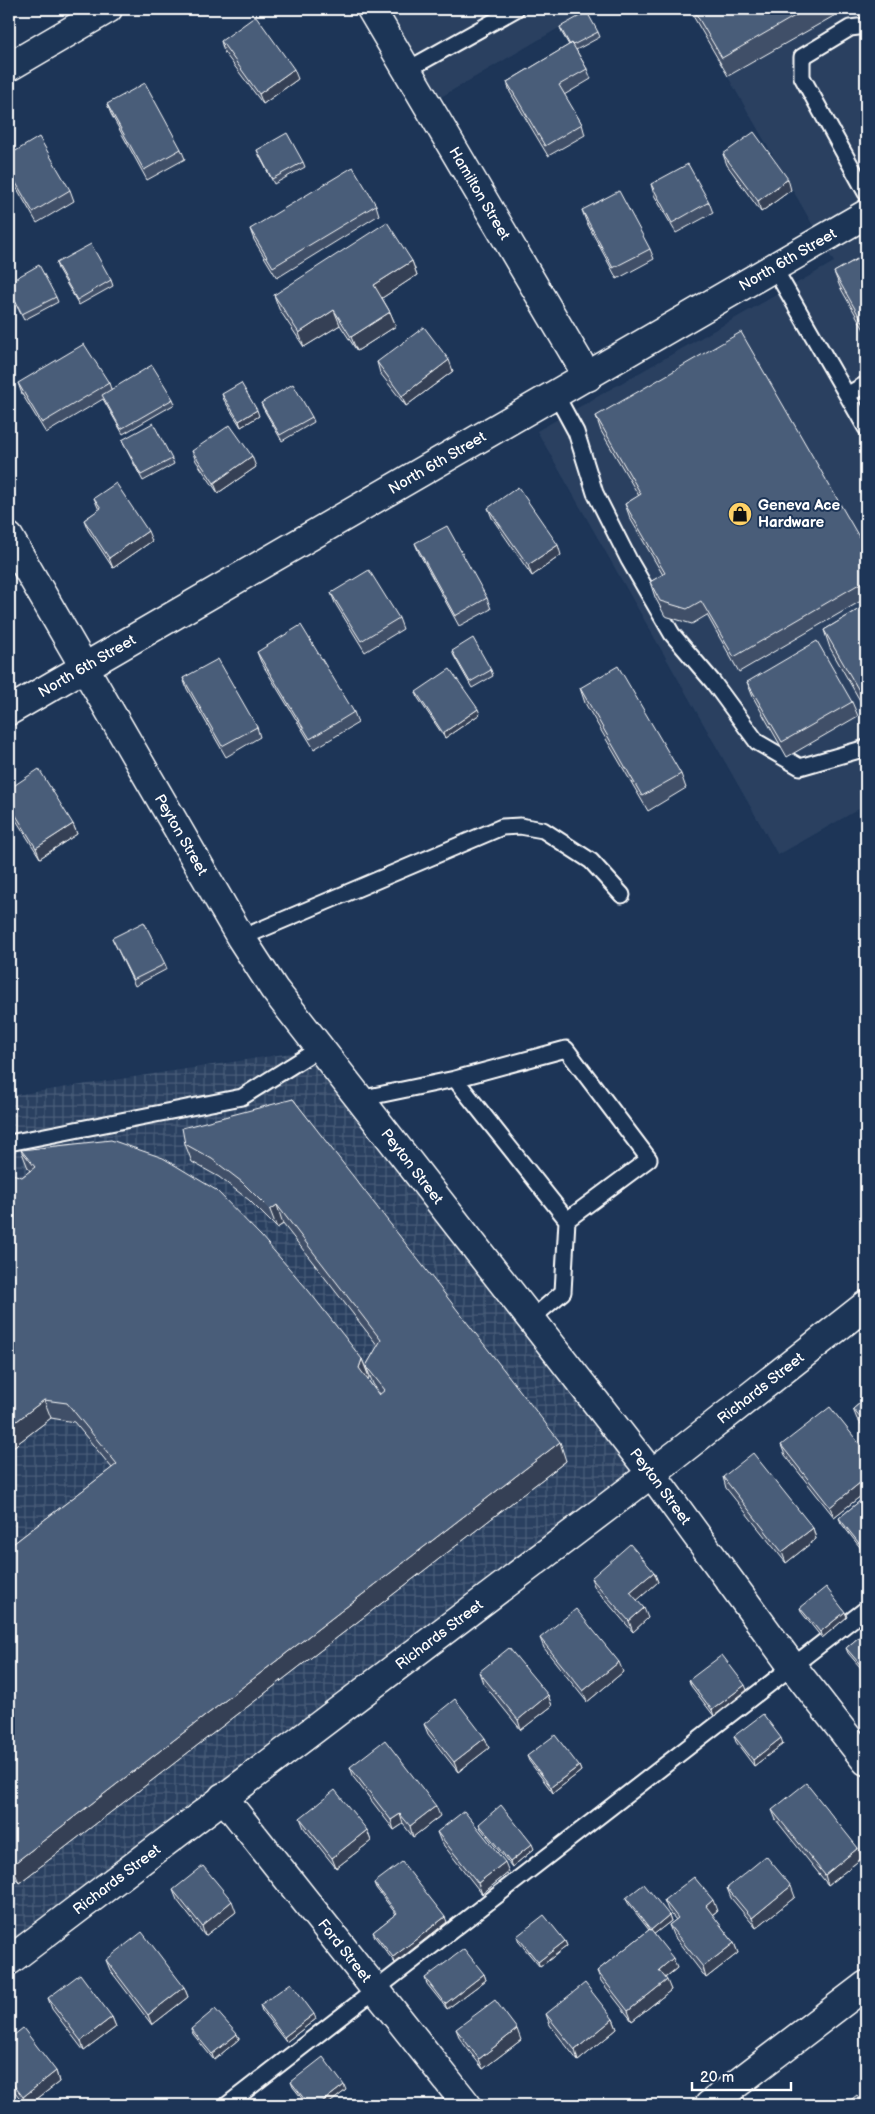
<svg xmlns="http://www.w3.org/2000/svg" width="875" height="2114" viewBox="0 0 875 2114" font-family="'Balsamiq Sans',sans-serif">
<defs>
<pattern id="industrial-grid" width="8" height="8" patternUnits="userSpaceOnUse" patternTransform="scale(1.25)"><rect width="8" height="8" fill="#2a4161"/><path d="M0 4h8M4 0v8" fill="none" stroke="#4a5e79"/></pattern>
</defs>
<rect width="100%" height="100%" fill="#1d3557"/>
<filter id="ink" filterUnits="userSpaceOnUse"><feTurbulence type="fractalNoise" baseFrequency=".02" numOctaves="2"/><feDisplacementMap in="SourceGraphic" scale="10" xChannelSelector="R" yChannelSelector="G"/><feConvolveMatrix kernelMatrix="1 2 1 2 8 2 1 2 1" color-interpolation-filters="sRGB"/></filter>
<g filter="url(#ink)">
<path fill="#2a4161" d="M378,9h213l-157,92z
M689,9h177v796l-88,50 -241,-424 297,-169z"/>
<path fill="url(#industrial-grid)" d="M304,1051l328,420 -623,476v-851z"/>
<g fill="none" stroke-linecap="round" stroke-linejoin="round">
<g stroke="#fff" stroke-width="19">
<path id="lane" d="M866,26l-16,2 -48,29v20l64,116
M407,70l109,-61
M774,268l92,160
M556,395l20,37 19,61 34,67 43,74 41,48 44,60 43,25 66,-19
M847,395l19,-11
M241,938l261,-111 18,-1 23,4 48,31 31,34
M455,1079l111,-30 83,110 -82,61
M359,1099l96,-20 112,141 -4,72 -32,27
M9,1143l233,-46 78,-49
M227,2105l639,-496"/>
</g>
<g stroke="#fff" stroke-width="31">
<g id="street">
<path id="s1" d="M371,9l217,368"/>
<path d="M9,67l99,-58"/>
<path id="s2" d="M9,537l232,401 33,51 377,484 141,193 74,95"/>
<path id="s3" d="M9,711l857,-497"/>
<path id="s4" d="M223,1797l244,308"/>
<path id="s5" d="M9,1961l668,-507 189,-149"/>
</g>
</g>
<g stroke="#fff" stroke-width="31">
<path id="secondary" d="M709,2105l157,-120"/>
</g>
<use href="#lane" stroke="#1d3557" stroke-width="15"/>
<use href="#street" stroke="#1d3557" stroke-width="28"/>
<use href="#secondary" stroke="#1d3557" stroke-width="28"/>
</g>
<path fill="#405068" stroke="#fff" d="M689,9h157l-118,67z
M560,27l38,5 2,5 -24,13 11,19 4,10 -27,16 18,29 3,11 -37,21 -38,-64 -3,-10 62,-37 -7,-12z
M221,41l77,38 -35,25 -39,-52z
M107,104l74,45 4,10 -38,21 -36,-66z
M257,150l46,12 2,5 -31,17 -15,-29z
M723,154l68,36 -30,22 -34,-47z
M9,155l61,35 4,11 -37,22 -28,-48z
M651,184l58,18 4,11 -37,20 -22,-38z
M376,205l3,10 -102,63 -23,-38 -4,-11z
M582,210l68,39 4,10 -37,20 -31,-58z
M866,254v79l-26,-46 -6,-15z
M412,261l5,14 -35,23 8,14 6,14 -39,25 -17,-26 -36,22 -25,-38 -5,-14z
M56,263l55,17 2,6 -34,19 -21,-36z
M9,282l47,15 2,5 -34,18 -15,-29z
M377,362l76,9 -47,35 -26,-33z
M18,383h91l2,6 62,10 2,5 -52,30 -20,-35 -57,34 -24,-39z
M222,394l37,22 -18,11 -17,-27z
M261,403l51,14 2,5 -32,19 -19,-33z
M596,416l270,133v49l-127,74 -32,-57 -15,9 -27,-8 -10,-19 -5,-15 13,-7 -33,-57 -5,-14 14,-8 -38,-65z
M122,440l50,19 2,5 -31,17 -19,-36z
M192,451l64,16 -38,26 -22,-32z
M94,498l58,43 -39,27 -25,-38 -4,-10 15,-10z
M488,508l73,47 -29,21 -40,-58z
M415,543l72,55 4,11 -32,17 -40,-73z
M331,593l68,25 4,11 -38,23 -30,-49z
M866,605v106l-36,-63 -6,-18z
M452,651l39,19 2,6 -21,12 -18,-32z
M257,652l97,60 4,11 -44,26 -53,-87z
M183,678l74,49 3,10 -34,20 -39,-68z
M747,682l105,20 6,14 -71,41 -34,-60z
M580,688l101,86 5,14 -38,23 -63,-108z
M416,692l64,22 -35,24 -27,-40z
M9,789l64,35 4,10 -37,24 -31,-49z
M112,938l53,26 2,5 -32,17z
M293,1099l273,362 -547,422 -10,-13v-323l103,-79 -38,-46 -23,-4 -42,32 13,-273 8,-6 -2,-3 -7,-18 341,209 7,18 -1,3 11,15 1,-1 -7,-10 -7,-18 12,-20 -95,-122 -6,4 -28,-28 -30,-23 -27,-15 -7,-18z
M866,1398v32l-9,-11 -4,-10z
M781,1445l85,7v40l-32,25 -49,-62z
M723,1477l90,51 3,11 -30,24 -60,-75z
M866,1496v59l-25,-32 -2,-5z
M654,1572l4,10 -21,18 11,18 -15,14 -38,-44 -4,-10z
M800,1608l47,9 -25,21 -20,-25z
M866,1631v43l-18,-21 -2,-5z
M540,1638l83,34 -36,30 -43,-54z
M479,1672l69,23 4,11 -31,24 -38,-47z
M689,1680l58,10 -33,26 -23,-30z
M424,1724l61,14 4,10 -31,24 -30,-38z
M734,1736l49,8 -29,22 -18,-24z
M527,1756l52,10 2,5 -28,22 -24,-32z
M350,1767l90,49 -27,21 -10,-13 -9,6 -40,-52z
M772,1810l90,48 -34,27 -52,-65z
M300,1818l67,12 4,11 -35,27 -32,-40z
M479,1824l55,25 -22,18 -31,-38z
M437,1832l72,40 -27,22 -41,-52z
M374,1883l73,39 -52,41 -20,-26 -2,-5 23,-18 -20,-26z
M727,1888l68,9 -39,31 -25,-30z
M173,1890l63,22 -31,24 -28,-36z
M626,1898l43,17 2,6 -17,13 23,34 -12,10 6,12 -39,31 -31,-40 -4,-10 52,-41 -21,-27z
M664,1900l53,11 -5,4 22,28 4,10 -32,25 -33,-43 -4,-10 7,-5 -8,-10z
M517,1936l48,5 2,5 -27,21 -21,-25z
M106,1960l78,27 4,10 -36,28 -42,-55z
M484,1974l2,6 -39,29 -20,-25 -2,-6z
M48,1998l64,19 4,10 -32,24 -32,-42z
M260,2005l56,14 -30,23 -24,-31z
M546,2014l67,5 4,10 -39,32 -28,-36z
M191,2029l46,5 2,5 -25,21 -21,-26z
M456,2029l65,11 -38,29 -23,-30z
M9,2039l47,32 3,11 -30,23h-4l-16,-21z
M291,2082l55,8 -19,15h-20l-14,-18z"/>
<path fill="#344155" stroke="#fff" d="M294,69l4,10 -35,25 -4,-10z
M788,179l3,11 -30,22 -3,-11z
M412,261l5,14 -38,25 -5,-15z
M334,310l6,15 -36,22 -5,-14z
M390,312l6,14 -39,25 -6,-14z
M449,360l4,11 -47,35 -4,-10z
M257,410l2,6 -18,11 -2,-6z
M252,456l4,11 -38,26 -4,-10z
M148,531l4,10 -39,27 -4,-10z
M558,545l3,10 -29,21 -4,-11z
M478,709l2,5 -35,24 -2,-5z
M73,824l4,10 -37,24 -4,-10z
M277,1205l6,19 -6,4 -7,-18z
M362,1359l7,18 -3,9 -7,-18z
M44,1400l7,18 -42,32v-23z
M560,1442l6,19 -547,422 -7,-18z
M866,1478v14l-32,25 -4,-10z
M813,1528l3,11 -30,24 -4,-11z
M654,1572l4,10 -24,21 -4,-11z
M644,1608l4,10 -15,14 -4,-11z
M845,1612l2,5 -25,21 -2,-6z
M619,1662l4,10 -36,30 -4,-11z
M745,1685l2,5 -33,26 -2,-6z
M548,1695l4,11 -31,24 -3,-10z
M485,1738l4,10 -31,24 -4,-10z
M781,1738l2,6 -29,22 -1,-6z
M579,1766l2,5 -28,22 -2,-6z
M436,1806l4,10 -27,21 -3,-11z
M400,1814l3,10 -9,6 -3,-10z
M367,1830l4,11 -35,27 -4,-10z
M532,1844l2,5 -22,18 -2,-5z
M858,1848l4,10 -34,27 -3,-10z
M505,1862l4,10 -27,22 -4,-11z
M791,1886l4,11 -39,31 -4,-10z
M713,1900l4,11 -8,6 -3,-11z
M232,1901l4,11 -31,24 -3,-10z
M669,1915l2,6 -18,14 -2,-5z
M445,1917l2,5 -52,41 -2,-6z
M565,1941l2,5 -27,21 -2,-5z
M734,1943l4,10 -32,25 -3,-11z
M673,1958l4,10 -15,12 -3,-10z
M484,1974l2,6 -39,29 -2,-5z
M667,1980l4,10 -39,31 -4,-10z
M184,1987l4,10 -36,28 -4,-10z
M314,2014l2,5 -30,23 -2,-5z
M112,2017l4,10 -32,24 -3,-10z
M613,2019l4,10 -39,32 -3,-11z
M517,2029l4,11 -38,29 -4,-10z
M237,2034l2,5 -25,21 -2,-6z
M56,2071l3,11 -30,23h-3l-3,-8z
M344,2085l2,5 -19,15h-9z"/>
<path fill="#4a5d79" stroke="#fff" d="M693,9h114l-85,49z
M587,12l11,20 -25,13 -1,-2 -2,2 -10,-18z
M256,16l38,53 -35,25 -38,-53z
M572,43l15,26 -28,16 23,39 -37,22 -38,-64z
M145,83l36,66 -37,21 -37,-66z
M754,132l34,47 -30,22 -35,-47z
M287,133l16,29 -31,17 -15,-29z
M39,137l31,53 -37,22 -24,-41v-16z
M688,164l21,38 -37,21 -21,-39z
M353,167l23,38 -103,62 -23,-38z
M619,191l31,58 -37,19 -31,-58z
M387,222l25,39 -38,24 16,27 -39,25 -17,-27 -35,23 -25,-38z
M91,244l20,36 -34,20 -21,-37z
M866,254v74l-32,-56z
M39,265l17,32 -34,17 -13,-25v-7z
M424,327l25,33 -47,36 -25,-34z
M741,332l125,217v31l-132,77 -33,-56 -14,8 -27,-8 -10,-19 15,-9 -40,-69 16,-10 -45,-78z
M84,344l25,39 -67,40 -24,-40z
M152,365l21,34 -52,30 -19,-34z
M241,383l16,27 -18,11 -17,-27z
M293,384l19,33 -32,18 -19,-32z
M153,423l19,36 -31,16 -19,-35z
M230,425l22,31 -38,27 -22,-32z
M116,483l32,48 -39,27 -25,-38 17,-12 -7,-10z
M518,487l40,58 -30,20 -40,-57z
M447,526l40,72 -32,18 -40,-73z
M369,570l30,48 -38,23 -30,-48z
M866,605v89h-5l-37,-64z
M301,625l53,87 -44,27 -53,-87z
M473,638l18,32 -21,12 -18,-31z
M817,641l35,61 -70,40 -35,-60z
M218,659l39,68 -35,19 -39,-68z
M618,666l63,108 -39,22 -62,-108z
M450,669l28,40 -35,24 -27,-41z
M39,769l34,55 -37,24 -27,-44v-15z
M144,922l21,42 -32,16 -21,-42z
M293,1099l267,343 -548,423 -3,-5v-313l108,-83 -50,-61 -23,-3 -35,27v-254l13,4 13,-10 -14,-17 90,-10 52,18 53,32 45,46 47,54 54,69 -3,9 20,27 6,-5 -19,-24 15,-26 -104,-135 -7,5 -28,-28 -30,-23 -27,-15 -3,-16z
M866,1398v27l-13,-16z
M830,1407l36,45v26l-36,29 -49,-62z
M753,1453l60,75 -31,24 -59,-75z
M866,1496v56l-27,-34z
M630,1544l24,28 -24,20 14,16 -15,13 -38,-43z
M826,1587l19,25 -25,20 -20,-24z
M576,1609l43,53 -36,29 -43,-53z
M866,1631v38l-1,1 -19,-22z
M509,1648l39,47 -30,25 -39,-48z
M722,1655l23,30 -33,25 -23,-30z
M455,1699l30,39 -31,24 -30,-38z
M763,1714l18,24 -28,22 -19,-24z
M555,1735l24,31 -28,21 -24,-31z
M385,1740l51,66 -26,20 -10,-12 -9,6 -41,-53z
M806,1783l52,65 -33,27 -53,-65z
M335,1790l32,40 -35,28 -32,-40z
M501,1805l31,39 -22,18 -31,-38z
M464,1811l41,51 -27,21 -41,-51z
M766,1856l25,30 -39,32 -25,-30z
M402,1862l43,55 -52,40 -20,-25 24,-19 -23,-30z
M203,1866l29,35 -30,25 -29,-36z
M694,1877l19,23 -7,6 28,37 -31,24 -34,-42 9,-7 -14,-18z
M644,1884l25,31 -18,15 -25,-32z
M544,1915l21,26 -27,21 -21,-26z
M650,1929l23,29 -14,12 8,10 -39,31 -31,-40z
M142,1932l42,55 -36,28 -42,-55z
M464,1949l20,25 -39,30 -20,-26z
M80,1974l32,43 -31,24 -33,-43z
M291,1983l23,31 -30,23 -24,-32z
M585,1983l28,36 -38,31 -29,-36z
M495,2000l22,29 -38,30 -23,-30z
M215,2009l22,25 -25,20 -21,-25z
M23,2028l33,43 -33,26 -14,-18v-40z
M323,2057l21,28 -26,20h-9l-18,-23z
M857,2095l8,10h-21z"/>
</g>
<defs>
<g id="shop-disc" transform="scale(1.25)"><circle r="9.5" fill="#ffd166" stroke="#1d3557"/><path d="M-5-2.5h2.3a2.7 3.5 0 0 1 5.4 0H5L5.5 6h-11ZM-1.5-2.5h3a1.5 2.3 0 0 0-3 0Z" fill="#111"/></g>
</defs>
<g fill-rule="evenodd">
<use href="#shop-disc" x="740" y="514"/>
</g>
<g text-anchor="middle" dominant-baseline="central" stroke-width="4" stroke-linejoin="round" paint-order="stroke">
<g font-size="15" fill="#fff" stroke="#1d3557">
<text stroke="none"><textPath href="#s1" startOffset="214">Hamilton Street</textPath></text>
<text stroke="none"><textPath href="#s3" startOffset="900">North 6th Street</textPath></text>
<text stroke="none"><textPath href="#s3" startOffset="495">North 6th Street</textPath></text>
<text stroke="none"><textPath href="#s3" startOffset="90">North 6th Street</textPath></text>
<text stroke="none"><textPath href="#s2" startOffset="344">Peyton Street</textPath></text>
<text stroke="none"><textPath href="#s2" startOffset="749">Peyton Street</textPath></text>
<text stroke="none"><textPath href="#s5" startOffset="945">Richards Street</textPath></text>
<text stroke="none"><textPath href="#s2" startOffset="1154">Peyton Street</textPath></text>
<text stroke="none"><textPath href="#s5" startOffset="540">Richards Street</textPath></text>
<text stroke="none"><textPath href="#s5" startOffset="135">Richards Street</textPath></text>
<text stroke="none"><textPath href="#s4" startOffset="196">Ford Street</textPath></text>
</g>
<g font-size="15" font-weight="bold" fill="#fff" stroke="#1d3557" text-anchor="start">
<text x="758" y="505">Geneva Ace<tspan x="758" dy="17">Hardware</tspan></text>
</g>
</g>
<rect width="875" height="2114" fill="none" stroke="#1d3557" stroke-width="30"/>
<rect x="15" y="15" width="845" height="2084" fill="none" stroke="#fff" stroke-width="2" filter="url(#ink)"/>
<path d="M692 2082v8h99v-8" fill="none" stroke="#ffffff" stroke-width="2.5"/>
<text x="700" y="2082" font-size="15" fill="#ffffff" stroke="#1d3557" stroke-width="4" paint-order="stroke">20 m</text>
</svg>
